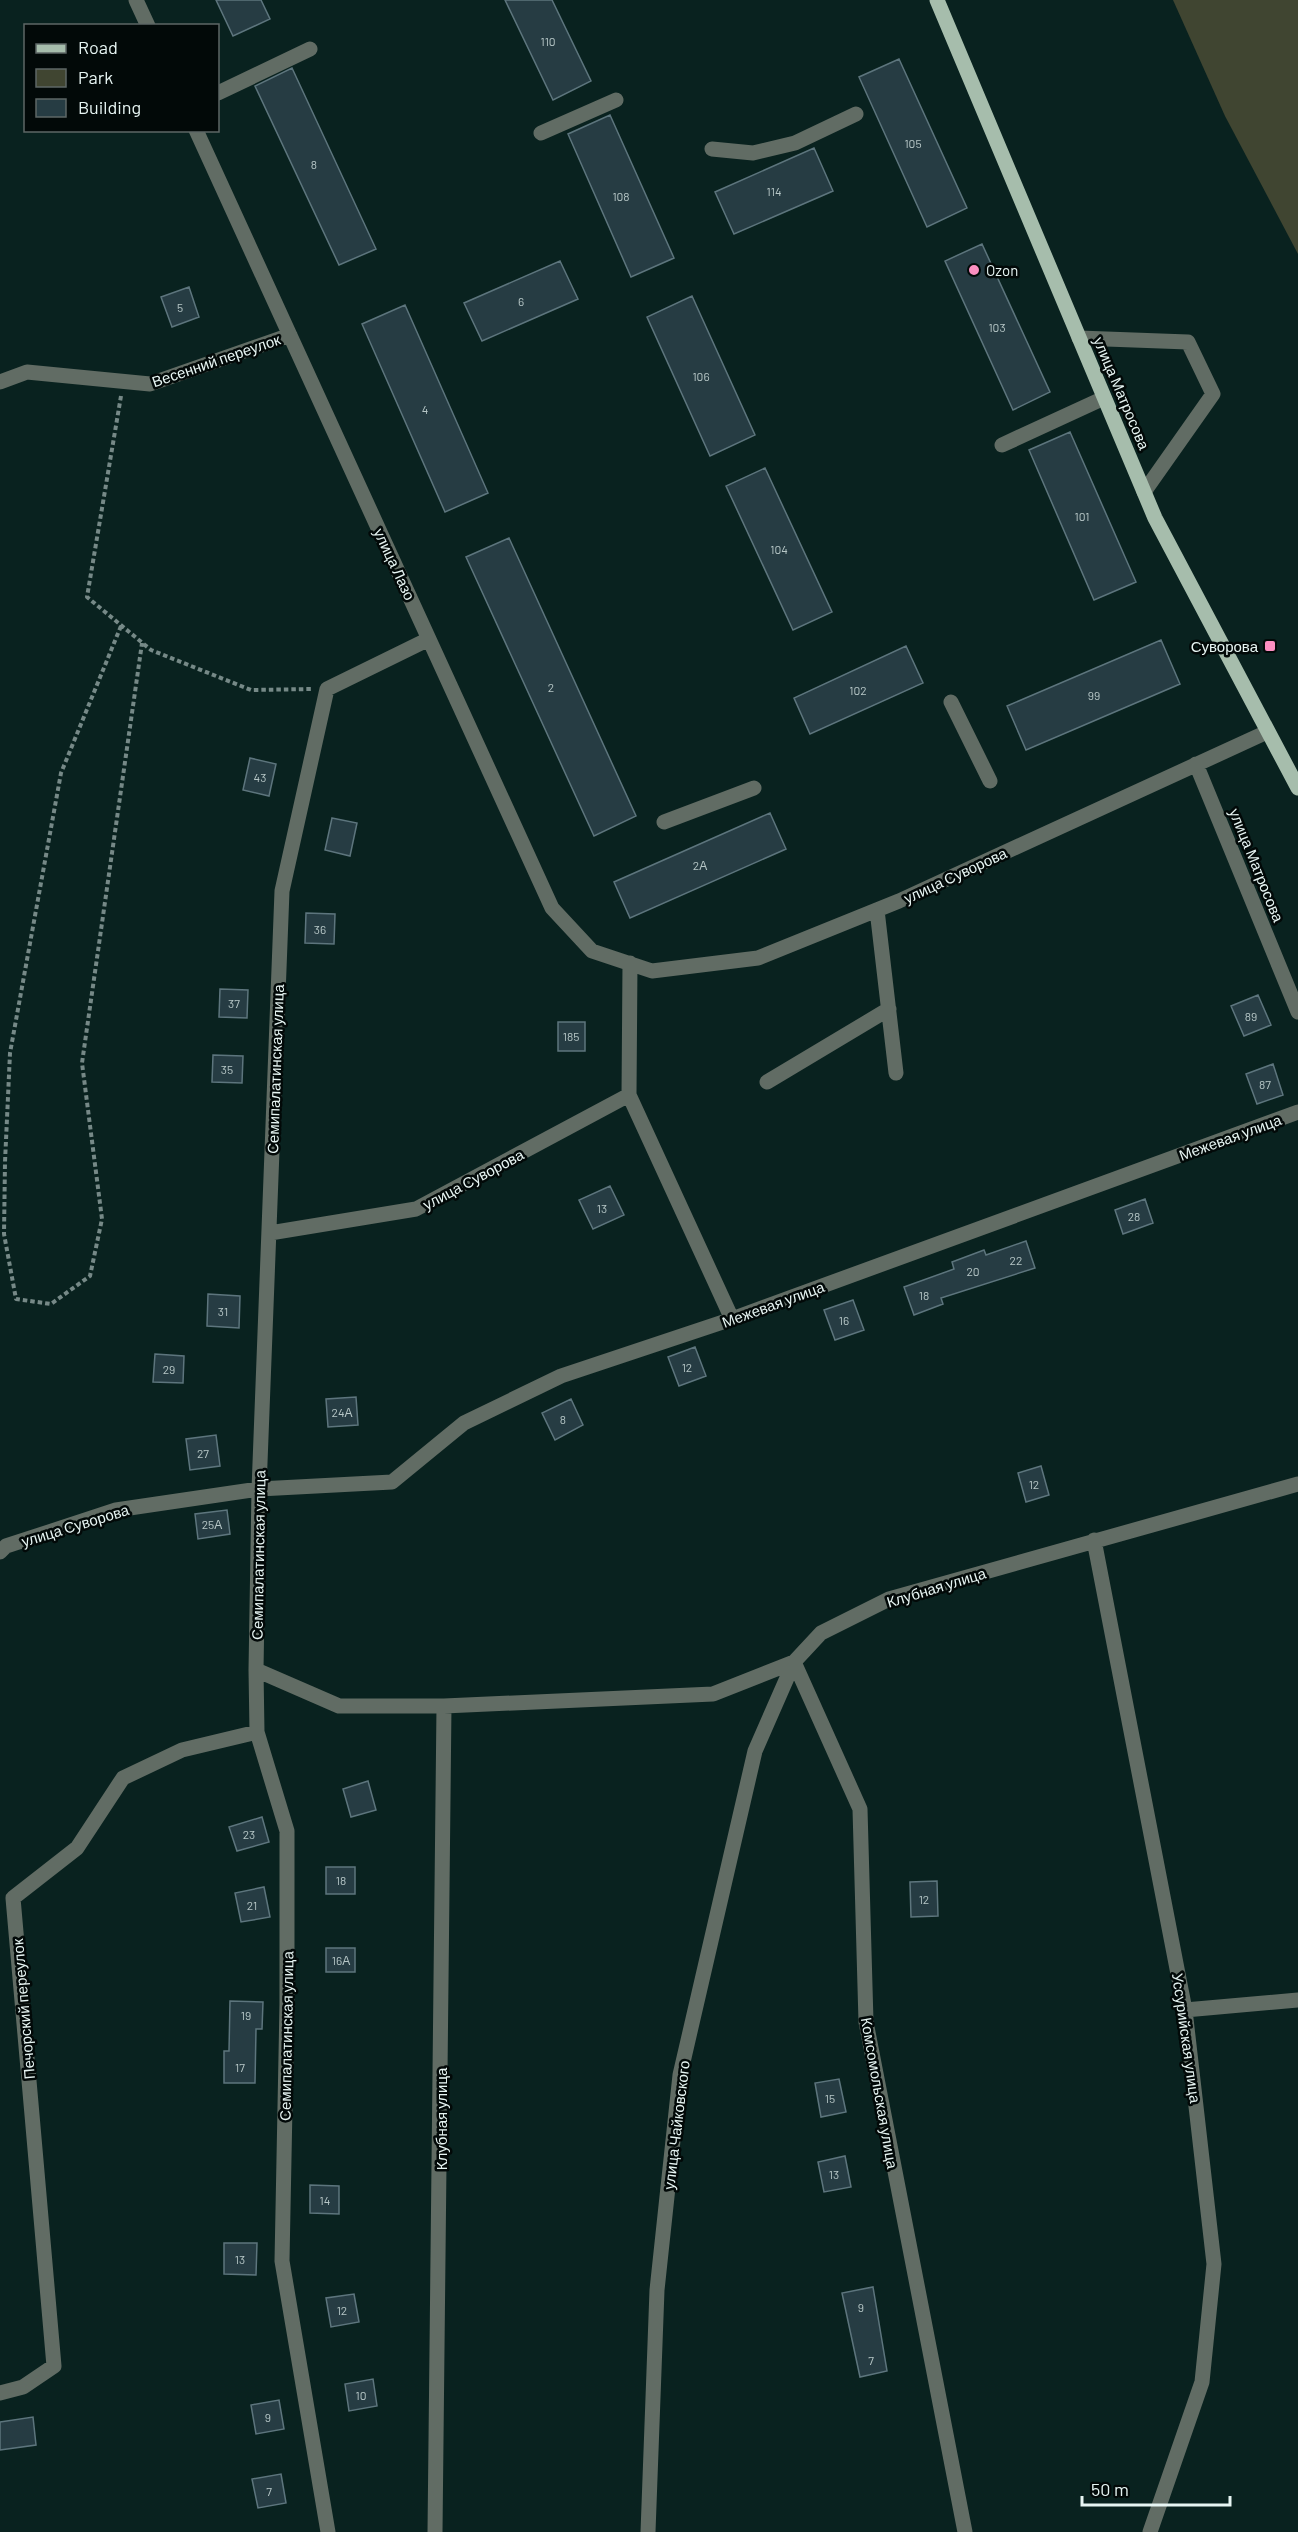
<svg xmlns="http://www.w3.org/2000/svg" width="1298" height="2532" viewBox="0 0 1298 2532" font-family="Barlow,sans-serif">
<rect width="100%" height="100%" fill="#09221f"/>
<path fill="#404531" d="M1173,0h125v254l-73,-138z"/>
<path fill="#263c43" stroke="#5d757d" stroke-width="1.5" d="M216,0h45l9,19 -37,17z
M505,0h47l39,81 -38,19z
M899,59l68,149 -40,19 -68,-150z
M292,68l84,181 -37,16 -84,-179z
M610,115l64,143 -43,19 -63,-143z
M814,148l19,43 -99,43 -19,-42z
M982,244l68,148 -37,18 -68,-149z
M560,261l18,38 -96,42 -18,-38z
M189,287l10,30 -27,10 -11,-30z
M692,296l63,139 -45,21 -63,-139z
M405,305l83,188 -43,19 -83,-188z
M1070,432l66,150 -42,18 -65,-150z
M765,468l67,144 -39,18 -67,-144z
M509,538l127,278 -42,20 -128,-279z
M1161,640l19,44 -154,66 -19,-44z
M906,646l17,37 -113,51 -16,-36z
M250,758l26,6 -7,32 -26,-6z
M770,813l16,36 -156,69 -16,-36z
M332,818l25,5 -7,33 -25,-6z
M306,913l29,1 -1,30 -29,-1z
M220,989l28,1 -1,28 -28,-1z
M1258,995l13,30 -27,11 -13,-30z
M558,1022h27v29h-27z
M213,1055l30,1 -1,27 -30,-1z
M1273,1064l10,31 -26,9 -11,-30z
M610,1186l14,29 -31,14 -14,-29z
M1145,1199l8,24 -30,11 -8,-24z
M1026,1241l9,27 -94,30 2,6 -29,11 -10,-28 50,-18 -2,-7 32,-12 2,5z
M208,1294l32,2 -1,32 -32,-2z
M853,1300l11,30 -29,10 -11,-30z
M695,1347l11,29 -27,10 -11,-29z
M155,1354l29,2 -1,27 -30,-1z
M356,1397l2,28 -30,2 -2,-28z
M571,1399l12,26 -28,15 -13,-27z
M216,1435l4,31 -30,4 -4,-31z
M1041,1466l8,29 -23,7 -8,-29z
M227,1510l3,24 -32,5 -3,-25z
M368,1781l8,29 -25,7 -8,-28z
M262,1817l7,25 -32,9 -8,-24z
M326,1867h29v27h-29z
M937,1881l1,35 -27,1 -1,-35z
M264,1887l6,30 -29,5 -6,-29z
M326,1948h29v24h-29z
M230,2001l33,1 -1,27h-6l-1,54h-31v-32h5z
M839,2079l7,33 -25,5 -6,-34z
M845,2156l6,31 -27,5 -6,-30z
M310,2185l29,1v28l-29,-1z
M224,2243h33l-1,32 -32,-1z
M873,2287l14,84 -27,6 -18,-84z
M354,2294l5,28 -28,5 -5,-29z
M373,2379l4,27 -28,5 -4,-27z
M279,2400l5,29 -28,5 -5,-29z
M33,2417l3,28 -36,5v-28z
M281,2474l5,29 -28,5 -6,-29z"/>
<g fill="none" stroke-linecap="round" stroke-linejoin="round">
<path stroke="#768987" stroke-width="4" stroke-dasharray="4.5 3" stroke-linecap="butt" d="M121,396l-34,201 64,53 100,40 60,-1
M121,626l-60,147 -51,280 -5,109 -1,72 12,65 35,5 39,-28 12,-57 -20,-156 60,-420"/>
<path stroke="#616c64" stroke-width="15" d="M136,0l12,26
M218,93l92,-44
M196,130l356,778 40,43 60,20 106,-13 141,-57 368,-169
M541,133l75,-33
M712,149l41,4 42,-10 61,-29
M1079,338l109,4 25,52 -69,98
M0,382l27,-10 123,12 140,-49
M1002,445l102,-47
M951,702l39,79
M1196,764l102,248
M664,822l90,-34
M877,910l19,163
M630,963l-1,132 103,224
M767,1082l122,-73
M270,1233l146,-24 213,-114
M1094,1540l91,470 29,254 -12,118 -52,150
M0,1552l6,-6 110,-36 143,-21 133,-7 72,-59 97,-47 171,-57 566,-207
M794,1662l66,147 6,213 99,510
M256,1670l83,36h105l269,-12 81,-32 27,-29 68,-34 409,-115
M1185,2010l113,-10
M0,2393l23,-6 31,-21 -41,-468 64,-50 46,-70 59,-28 75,-18
M328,2532l-46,-271 5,-257v-173l-30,-99 -1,-62 3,-181 23,-598 45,-202 102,-50
M435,2532l9,-826
M648,2532l9,-242 23,-215 75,-324 39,-89"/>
<path stroke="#a6bdac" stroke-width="15" d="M937,0l218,518 143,270"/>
</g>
<g fill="#fc8fc1" stroke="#020908" stroke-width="2">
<circle cx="974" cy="270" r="6"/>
<rect x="1264" y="640" width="12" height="12" rx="3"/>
</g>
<g text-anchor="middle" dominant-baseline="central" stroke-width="5" stroke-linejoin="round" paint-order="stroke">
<g font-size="12" fill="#b7c7c7">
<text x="548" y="41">110</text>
<text x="913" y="143">105</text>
<text x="314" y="164">8</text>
<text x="774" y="191">114</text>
<text x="621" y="196">108</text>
<text x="521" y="301">6</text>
<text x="180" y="307">5</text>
<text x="997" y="327">103</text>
<text x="701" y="376">106</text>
<text x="425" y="409">4</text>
<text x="1082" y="516">101</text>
<text x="779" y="549">104</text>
<text x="551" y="687">2</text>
<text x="858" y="690">102</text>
<text x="1094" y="695">99</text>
<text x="260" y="777">43</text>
<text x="700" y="865">2А</text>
<text x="320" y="929">36</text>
<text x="234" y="1003">37</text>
<text x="1251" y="1016">89</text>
<text x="571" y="1036">185</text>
<text x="227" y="1069">35</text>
<text x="1265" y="1084">87</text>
<text x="602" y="1208">13</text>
<text x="1134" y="1216">28</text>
<text x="1016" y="1260">22</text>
<text x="973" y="1271">20</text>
<text x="924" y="1295">18</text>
<text x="223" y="1311">31</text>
<text x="844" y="1320">16</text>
<text x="687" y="1367">12</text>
<text x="169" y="1369">29</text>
<text x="342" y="1412">24А</text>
<text x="563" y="1419">8</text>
<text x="203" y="1453">27</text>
<text x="1034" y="1484">12</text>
<text x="212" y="1524">25А</text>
<text x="249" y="1834">23</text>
<text x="341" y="1880">18</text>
<text x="924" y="1899">12</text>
<text x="252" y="1905">21</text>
<text x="341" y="1960">16А</text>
<text x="246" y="2015">19</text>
<text x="240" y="2067">17</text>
<text x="830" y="2098">15</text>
<text x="834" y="2174">13</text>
<text x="325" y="2200">14</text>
<text x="240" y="2259">13</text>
<text x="861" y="2307">9</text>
<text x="342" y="2310">12</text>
<text x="871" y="2360">7</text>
<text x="361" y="2395">10</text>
<text x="268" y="2417">9</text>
<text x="269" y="2491">7</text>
</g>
<g font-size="15" fill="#e7f5f3" stroke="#020908" text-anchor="start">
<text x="986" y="270">Ozon</text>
<text x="1258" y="646" text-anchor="end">Суворова</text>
</g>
<g font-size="15" fill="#e7f5f3" stroke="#020908">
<text transform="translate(216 360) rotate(-19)">Весенний переулок</text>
<text transform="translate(1122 393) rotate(67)">улица Матросова</text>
<text transform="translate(395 564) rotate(65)">улица Лазо</text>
<text transform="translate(1257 865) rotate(68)">улица Матросова</text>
<text transform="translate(955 875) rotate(-25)">улица Суворова</text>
<text transform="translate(275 1069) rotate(-88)">Семипалатинская улица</text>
<text transform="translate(1230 1137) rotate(-20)">Межевая улица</text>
<text transform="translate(473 1179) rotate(-28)">улица Суворова</text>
<text transform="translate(773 1304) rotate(-20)">Межевая улица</text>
<text transform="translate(75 1525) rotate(-17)">улица Суворова</text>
<text transform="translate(258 1555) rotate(-89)">Семипалатинская улица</text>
<text transform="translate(936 1587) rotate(-17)">Клубная улица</text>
<text transform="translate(23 2009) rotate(-95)">Печорский переулок</text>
<text transform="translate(286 2036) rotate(-89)">Семипалатинская улица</text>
<text transform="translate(1187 2038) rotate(82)">Уссурийская улица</text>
<text transform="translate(880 2093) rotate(80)">Комсомольская улица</text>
<text transform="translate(441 2119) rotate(-90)">Клубная улица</text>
<text transform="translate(676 2125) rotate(-83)">улица Чайковского</text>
</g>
</g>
<rect x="24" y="24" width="195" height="108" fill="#020908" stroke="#5e6766" stroke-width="1.5"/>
<rect x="36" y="44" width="30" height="9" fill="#a6bdac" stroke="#5e6766" stroke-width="1.5"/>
<text x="78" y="54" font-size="18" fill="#e7f5f3">Road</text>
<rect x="36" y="69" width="30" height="18" fill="#404531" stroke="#5e6766" stroke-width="1.5"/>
<text x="78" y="84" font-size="18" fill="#e7f5f3">Park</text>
<rect x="36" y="99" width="30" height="18" fill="#263c43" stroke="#5e6766" stroke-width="1.5"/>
<text x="78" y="114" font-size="18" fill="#e7f5f3">Building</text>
<path d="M1082 2496v9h148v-9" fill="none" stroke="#e7f5f3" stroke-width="3"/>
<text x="1091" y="2496" font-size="18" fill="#e7f5f3" stroke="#020908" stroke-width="4.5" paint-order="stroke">50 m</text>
</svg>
